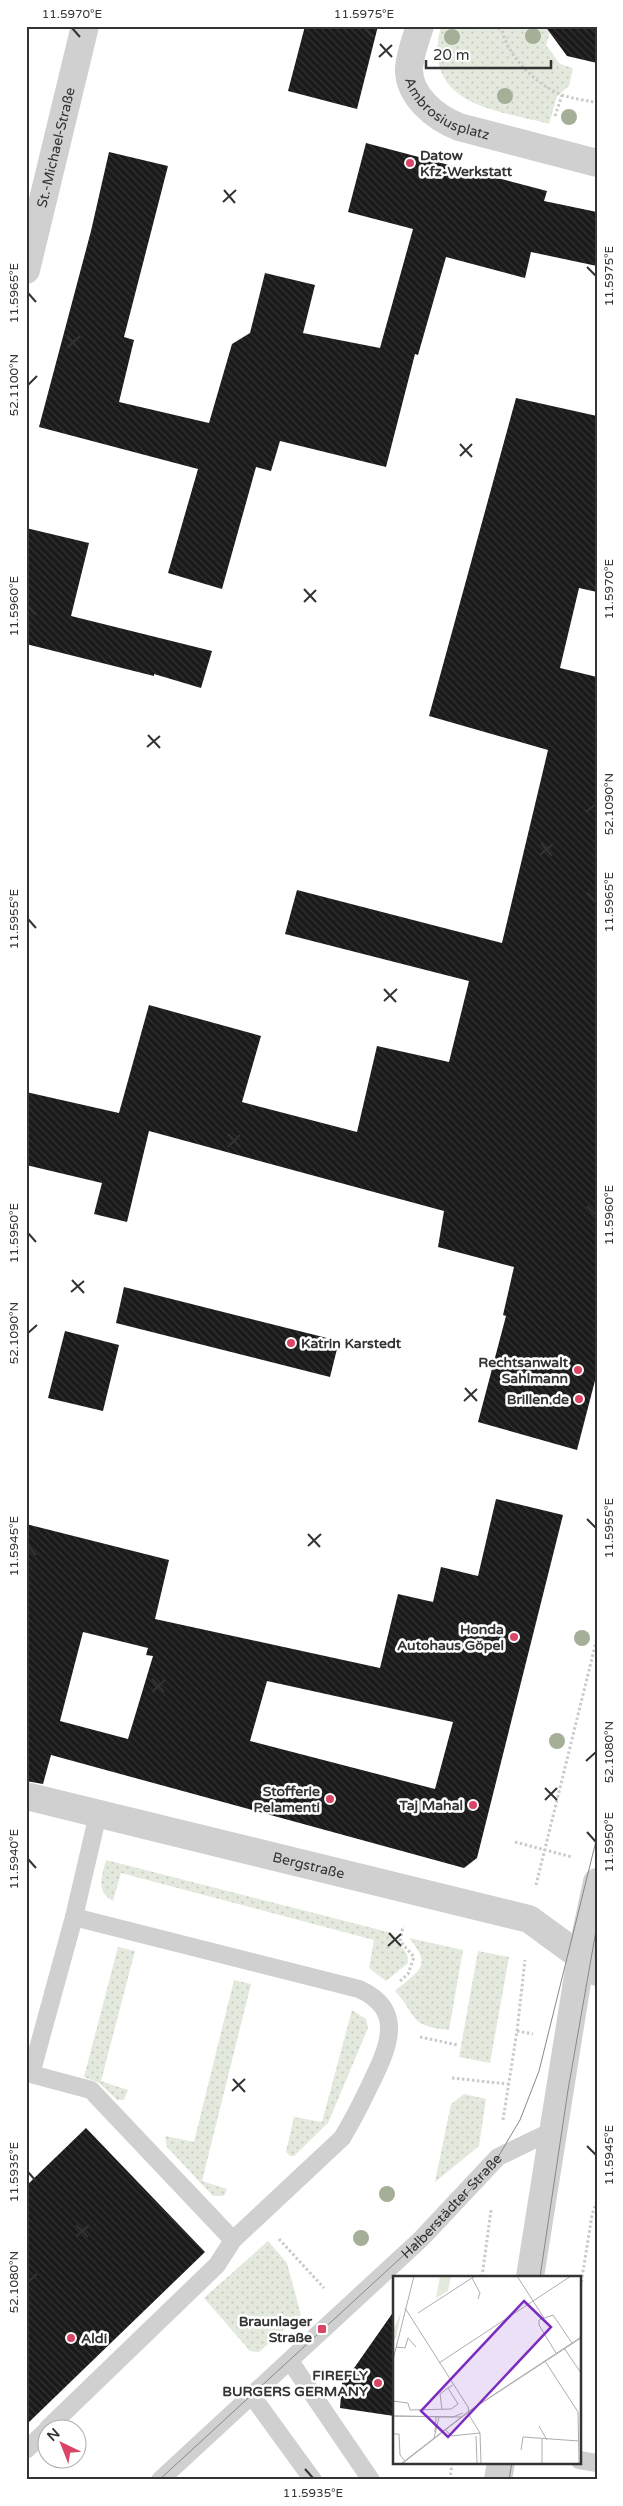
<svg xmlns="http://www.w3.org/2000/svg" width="623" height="2506" viewBox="0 0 623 2506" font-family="'Varela Round',sans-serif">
<defs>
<pattern id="grass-dots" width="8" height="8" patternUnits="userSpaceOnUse" patternTransform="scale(1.25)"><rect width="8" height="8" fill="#e4e9dd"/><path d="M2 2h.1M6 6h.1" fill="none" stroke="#c4c8be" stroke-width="1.8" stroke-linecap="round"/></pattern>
<pattern id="building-back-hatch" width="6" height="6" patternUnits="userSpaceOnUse" patternTransform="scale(1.25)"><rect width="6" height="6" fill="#1a1a1a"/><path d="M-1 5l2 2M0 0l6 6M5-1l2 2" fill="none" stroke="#333"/></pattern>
</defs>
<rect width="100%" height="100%" fill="#fff"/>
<path fill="url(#grass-dots)" d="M441,26h111l-6,19 14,19 13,4 -4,18 -12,10 -8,28c-56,-15 -128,-19 -108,-98z
M106,1860l286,73 15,21 1,9 -22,18 -17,-13 5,-28 -253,-67 -8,28c-18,-10 -11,-25 -7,-41z
M409,1938l54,12 -14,80c-41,-4 -31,-14 -54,-39 24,-21 38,-24 14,-53z
M118,1947l17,4 -34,130 27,9 -4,10h-7l-18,-17 -15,-6z
M478,1951l31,6 -19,106 -31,-6z
M234,1980l17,4 -49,197 25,8 -3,7h-11l-46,-49 -2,-11 29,6z
M352,2010l14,9 2,9 -40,95 -34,33h-4l-4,-4 8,-35 28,5z
M464,2094l22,5 -7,47 -44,36 16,-78z
M268,2241l19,22 14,52 -42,37 -9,-1 -46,-53z"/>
<path fill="url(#building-back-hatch)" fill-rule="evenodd" d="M305,26h73l-21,83 -69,-18z
M545,26h52v37l-30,-7z
M366,143l181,48 -3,10 53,11v54l-66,-14 -6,26 -79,-21 -28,98 -3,-1 -29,113 -106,-26 -9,30 -15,-4 -34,122 -54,-16 30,-104 -159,-42 52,-196 18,-79 59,14 -44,171 10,3 -15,62 90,21 23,-79 18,-11 15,-60 50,12 -12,48 77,15 33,-119 -65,-17z
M516,398l81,18v176l-18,-4 -19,80 37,9v696l-20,77 -99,-28 28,-106 -3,-1 11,-48 -76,-20 6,-36 -295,-80 -22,91 -33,-8 8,-31 -76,-18v-73l93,21 30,-108 112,31 -19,66 115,30 20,-86 72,16 20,-81 -184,-47 12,-44 205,53 46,-193 -119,-34z
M26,528l63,15 -18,73 141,35 -11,37 -47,-14v2l-128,-32z
M124,1287l215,54 -9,36 -214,-54z
M65,1331l54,14 -16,66 -55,-13z
M496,1499l67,16 -86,343 -13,10 -413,-113 -8,29 -17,-3v-257l143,36 -14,59 225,49 18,-74 35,8 8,-35 37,9zM83,1632l65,16 -2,7 7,1 -25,83 -68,-18zM267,1681l186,41 -18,67 -185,-48z
M86,2128l119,124 -179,173v-239z
M394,2311v105l-54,-8 3,-37h9z"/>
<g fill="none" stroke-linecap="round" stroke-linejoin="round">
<path stroke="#cacaca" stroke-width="3" stroke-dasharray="2.5 2.5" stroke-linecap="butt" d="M488,26l13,3
M501,26c5,29 34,58 61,69 11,4 24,5 35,8
M555,116l7,-21
M515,1842l57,15
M536,1885l61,-247
M400,1981l8,-7 6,-17 -14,-16 3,-15
M517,2031l16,3
M420,2037l38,8
M452,2078l56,6
M503,2120l14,-89 8,-71
M279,2239l45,49
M482,2277l9,-67
M579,2297l13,-82 5,-15
M450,2480l2,-18"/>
<g stroke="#d0d0d0" stroke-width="18">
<path d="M74,1917l-43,157 60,16 142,150"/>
<path d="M290,2361l81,119"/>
<path d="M252,2396l61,84"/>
<path d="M48,2428l169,-163 16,-25 109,-102c11,-18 20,-36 29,-55 17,-35 35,-73 -12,-94l-285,-72 24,-103"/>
<path d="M26,2450l22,-21"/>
<path d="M579,2460l18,3"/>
<path id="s1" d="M160,2480l261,-241 77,-82 56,-27"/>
</g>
<g stroke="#d0d0d0" stroke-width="28">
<path id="s2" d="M420,26c-4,13 -10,28 -11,42 -1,28 27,50 50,59l138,36"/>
<path id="s3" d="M26,270l59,-244"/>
<path id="s4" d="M26,1796l503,123 52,38 16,15"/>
</g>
<path stroke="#d0d0d0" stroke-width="28" d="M530,2277l51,-320 16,-75
M498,2480l3,-18"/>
<path stroke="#888" stroke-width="1" d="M540,2277l28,-187 29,-165
M159,2480l295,-271 44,-52 22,-37 19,-49 58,-234
M509,2480l3,-18"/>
</g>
<g fill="#a5ae97">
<circle cx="533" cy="36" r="8"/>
<circle cx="452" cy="37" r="8"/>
<circle cx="505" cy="96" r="8"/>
<circle cx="569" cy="117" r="8"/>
<circle cx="582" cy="1638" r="8"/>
<circle cx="557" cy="1741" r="8"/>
<circle cx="387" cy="2194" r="8"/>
<circle cx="361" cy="2238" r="8"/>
</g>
<path fill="none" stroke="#333" stroke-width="2" d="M72,28l8,9M364,28l9,9M380,44l12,13M379,57l13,-12M224,190l11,13M223,202l13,-12M587,267l9,9M28,293l8,9M67,336l12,13M67,348l13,-12M28,385l9,-9M460,444l12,13M460,456l12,-12M587,580l9,9M304,589l12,13M304,602l12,-12M28,606l8,9M148,735l12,13M147,747l13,-11M586,812l10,-8M541,843l11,13M540,855l13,-11M587,893l9,9M28,919l8,9M384,989l12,13M384,1001l13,-12M228,1134l12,13M228,1147l12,-12M587,1206l9,9M28,1233l8,9M72,1280l12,13M71,1292l13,-11M28,1333l9,-8M465,1388l12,13M464,1401l13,-12M587,1519l9,9M308,1534l12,13M28,1546l8,9M308,1546l13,-12M152,1679l12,13M152,1692l13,-12M586,1761l10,-9M545,1788l12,12M545,1800l12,-12M587,1832l9,10M28,1859l8,9M389,1933l12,13M388,1946l13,-12M233,2079l12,13M232,2091l13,-12M587,2146l9,9M28,2172l8,9M76,2225l12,12M76,2237l13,-12M28,2282l9,-8M305,2469l8,9"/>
<g fill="#da4566" stroke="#fff" stroke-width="2">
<circle cx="410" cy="163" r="5"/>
<circle cx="291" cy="1343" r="5"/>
<circle cx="578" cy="1370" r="5"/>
<circle cx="579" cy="1399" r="5"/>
<circle cx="514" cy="1637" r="5"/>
<circle cx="330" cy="1799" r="5"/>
<circle cx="473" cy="1805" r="5"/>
<rect x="317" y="2324" width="10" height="10" rx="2.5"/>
<circle cx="71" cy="2338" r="5"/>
<circle cx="378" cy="2383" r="5"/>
</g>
<g text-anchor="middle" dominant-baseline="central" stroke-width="5" stroke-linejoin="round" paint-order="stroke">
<g font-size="14" fill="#333" stroke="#fff">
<text stroke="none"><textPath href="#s2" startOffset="105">Ambrosiusplatz</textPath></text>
<text stroke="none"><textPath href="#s3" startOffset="126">St.-Michael-Straße</textPath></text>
<text stroke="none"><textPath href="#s4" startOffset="291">Bergstraße</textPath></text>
<text stroke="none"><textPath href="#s1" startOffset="400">Halberstädter Straße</textPath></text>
</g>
<g font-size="14" font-weight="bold" fill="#333" stroke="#fff" text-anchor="end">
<text x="420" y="155" text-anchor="start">Datow<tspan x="420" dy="16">Kfz-Werkstatt</tspan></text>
<text x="301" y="1343" text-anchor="start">Katrin Karstedt</text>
<text x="568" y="1362">Rechtsanwalt<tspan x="568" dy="16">Sahlmann</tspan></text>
<text x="569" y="1399">Brillen.de</text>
<text x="504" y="1629">Honda<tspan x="504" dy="16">Autohaus Göpel</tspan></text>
<text x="320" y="1791">Stofferie<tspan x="320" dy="16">Pelamenti</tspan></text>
<text x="463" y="1805">Taj Mahal</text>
<text x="312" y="2321">Braunlager<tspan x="312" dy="16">Straße</tspan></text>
<text x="81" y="2338" text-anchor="start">Aldi</text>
<text x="368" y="2375">FIREFLY<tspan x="368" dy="16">BURGERS GERMANY</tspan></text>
</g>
</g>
<g transform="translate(393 2276)">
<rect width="188" height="188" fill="#fff"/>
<path d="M8,36l-5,27 -3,2v-10z" fill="#e4e9dd"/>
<path d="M47,0h11l-3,15 -12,7z" fill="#e4e9dd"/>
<path fill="none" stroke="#adadad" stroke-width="1" d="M124,0l27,42M79,2l8,15 -2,6M12,32l63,99 1,8 11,18 1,30M25,37l57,-37M3,71l9,1 3,-10 8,9M171,72l17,25M163,77l-17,-28v-5l14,-5 19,28M0,84l21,-84M152,85l33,51 1,51M46,87l132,-87M0,125l15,2 2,7 41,-1 7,-5 -10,-16 5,-3M49,133l-2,-15 8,-6M0,140l68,1M0,140l60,1 10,-4M146,150l8,14M52,153l6,7 29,-3M42,156l1,-15M0,158h6l1,21 5,6M83,160l1,27M41,162l5,-21M149,163v24M128,174l2,-13 56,4M9,187l67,-52 112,-74M10,187l68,-53 110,-72"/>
<path fill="#7b2cbf" fill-opacity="0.15" stroke="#7b2cbf" stroke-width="2.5" d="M131,25l27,26 -103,110 -27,-26z"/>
<rect width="188" height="188" fill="none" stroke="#333" stroke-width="2.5"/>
</g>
<rect width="623" height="2506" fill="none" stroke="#ffffff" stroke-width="55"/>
<g transform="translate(62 2444) rotate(317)"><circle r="24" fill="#ffffff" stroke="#adadad"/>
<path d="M0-4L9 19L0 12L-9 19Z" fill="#da4566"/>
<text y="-8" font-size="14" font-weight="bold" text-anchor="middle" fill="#333333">N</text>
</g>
<path d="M426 60v8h125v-8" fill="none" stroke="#333333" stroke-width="2.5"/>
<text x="433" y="60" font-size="15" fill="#333333" stroke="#ffffff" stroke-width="4" paint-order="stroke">20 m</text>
<rect x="28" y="28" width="568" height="2450" fill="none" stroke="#333" stroke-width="2"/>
<g font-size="12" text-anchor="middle" fill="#333">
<text x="72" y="18">11.5970°E</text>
<text x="364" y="18">11.5975°E</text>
<text transform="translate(609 276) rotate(-90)" y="4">11.5975°E</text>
<text transform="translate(14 293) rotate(-90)" y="4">11.5965°E</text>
<text transform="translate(14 385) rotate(-90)" y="4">52.1100°N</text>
<text transform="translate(609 589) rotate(-90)" y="4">11.5970°E</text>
<text transform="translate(14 606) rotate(-90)" y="4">11.5960°E</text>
<text transform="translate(609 804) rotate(-90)" y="4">52.1090°N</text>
<text transform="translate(609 902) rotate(-90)" y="4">11.5965°E</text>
<text transform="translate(14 919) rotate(-90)" y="4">11.5955°E</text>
<text transform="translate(609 1215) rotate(-90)" y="4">11.5960°E</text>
<text transform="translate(14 1233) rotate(-90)" y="4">11.5950°E</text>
<text transform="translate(14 1333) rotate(-90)" y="4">52.1090°N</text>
<text transform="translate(609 1528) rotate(-90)" y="4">11.5955°E</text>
<text transform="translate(14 1546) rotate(-90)" y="4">11.5945°E</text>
<text transform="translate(609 1752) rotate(-90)" y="4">52.1080°N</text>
<text transform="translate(609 1842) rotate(-90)" y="4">11.5950°E</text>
<text transform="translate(14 1859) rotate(-90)" y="4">11.5940°E</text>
<text transform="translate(609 2155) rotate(-90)" y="4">11.5945°E</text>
<text transform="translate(14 2172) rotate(-90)" y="4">11.5935°E</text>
<text transform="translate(14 2282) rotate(-90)" y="4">52.1080°N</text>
<text x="313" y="2497">11.5935°E</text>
</g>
</svg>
